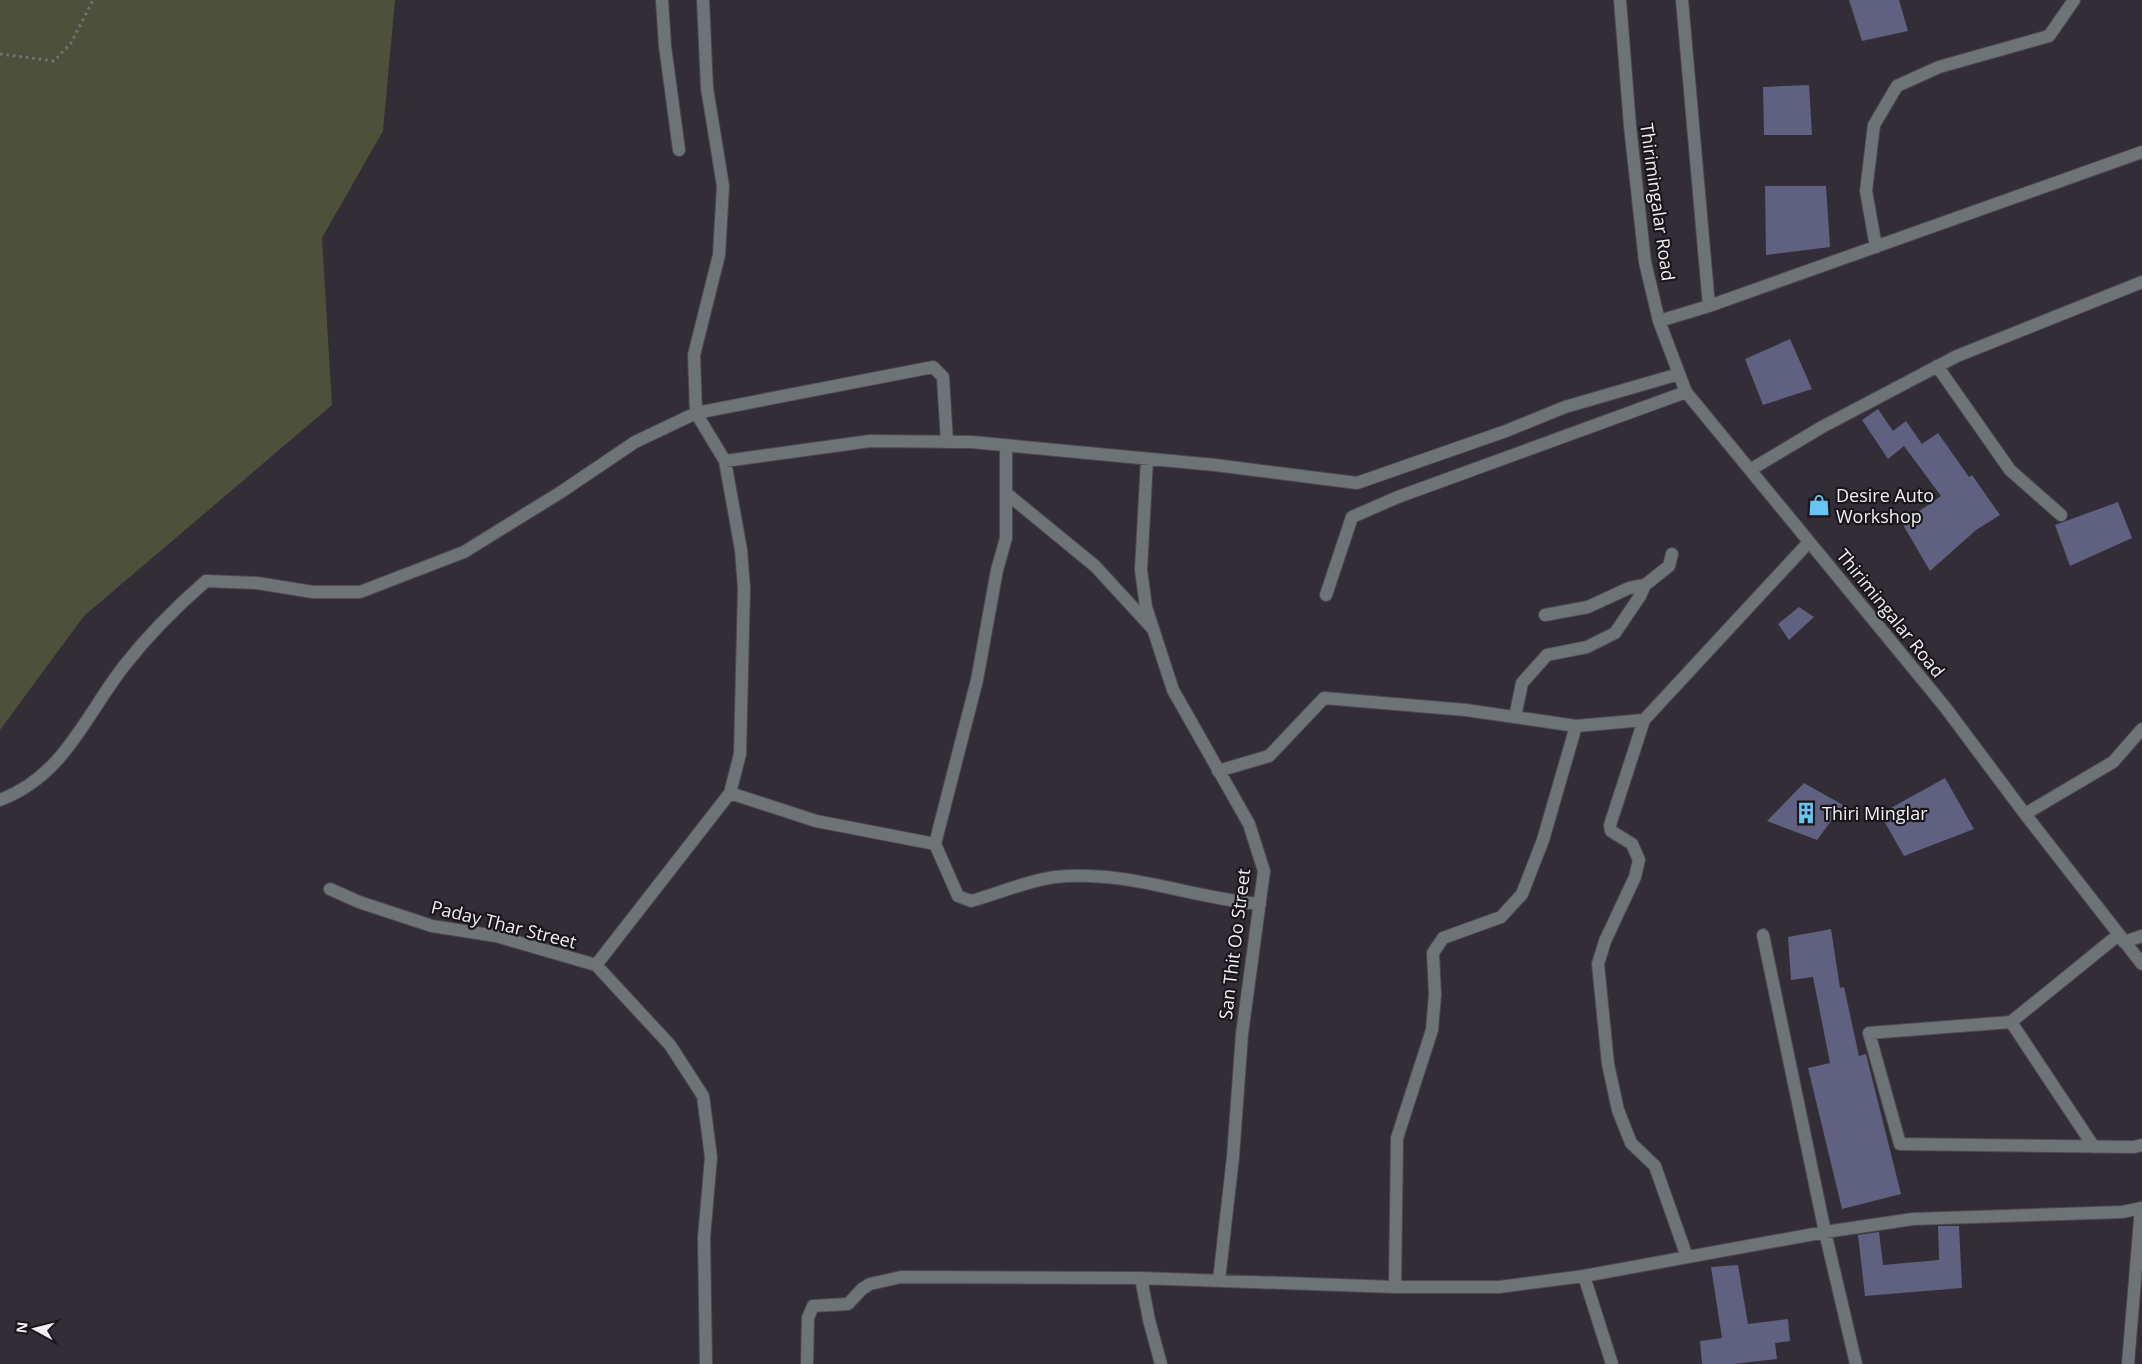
<svg xmlns="http://www.w3.org/2000/svg" width="2142" height="1364" viewBox="0 0 2142 1364" font-family="'Open Sans',sans-serif">
<rect width="100%" height="100%" fill="#322d36"/>
<path fill="#4d503a" d="M0,0h395l-12,131 -61,107 10,167 -248,211 -84,114z"/>
<path fill="#606081" d="M1849,0h50l9,31 -46,10z
M1809,85l3,50h-48l-1,-48z
M1765,186h61l4,61 -64,8z
M1790,339l22,50 -49,16 -18,-46z
M1878,409l15,22 13,-10 16,23 16,-11 31,44 3,-2 28,40 -24,15 -46,41 -28,-48 39,-27 -37,-50 -16,13 -26,-39z
M2118,502l14,36 -62,28 -15,-41z
M1799,607l15,10 -25,23 -11,-16z
M1945,778l29,51 -70,27 -24,-42z
M1804,783l39,22 -26,35 -50,-19z
M1831,929l9,59 4,-1 15,69 7,-2 35,140 -59,15 -34,-141 22,-5 -17,-86 -22,3 -3,-43z
M1938,1226h21l3,62 -97,8 -7,-61 21,-3 4,33 56,-5z
M1738,1265l10,59 40,-5 2,22 -15,2 2,16 -44,5h-31l-2,-23 22,-3 -11,-71z"/>
<g fill="none" stroke-linecap="round" stroke-linejoin="round">
<g stroke="#4d4851" stroke-width="14">
<path id="minor" d="M662,0l3,46 14,104
M703,0l4,88 16,98 -4,69 -25,100 2,58 237,-46 10,10 4,65
M1620,0l10,126 15,136 14,59 27,71 259,315 80,107 117,150
M1682,0l27,306
M1876,247l-10,-56 8,-66 23,-39 42,-19 110,-31 25,-36
M1659,321l50,-15 433,-154
M1937,366l73,104 51,45
M1006,446v92l-9,32 -20,110 -42,164 23,52 13,5c25,-7 59,-21 84,-24 70,-8 136,21 205,27
M1147,459l-6,111 5,37 27,83 76,134 15,47 -22,163 -9,123 -14,123
M1750,470l72,-43 135,-71 185,-74
M1006,493l89,73 57,62
M1326,595l26,-78 46,-20 288,-105
M1545,615l43,-8 41,-19 16,-3
M1515,717l7,-34 25,-28 40,-8 28,-14 25,-37 5,-11 24,-19 3,-12
M1218,771l51,-15 55,-58 142,12 110,16
M730,793l86,28 119,23
M0,800c64,-24 85,-84 124,-134 25,-32 52,-59 82,-85l51,2 56,9h47l104,-40 97,-60 74,-50 61,-29 29,48 145,-20 102,1 243,23 142,18 149,-52 59,-24 114,-33
M2025,814l88,-52 29,-33
M330,889l29,13 73,24 64,10 100,29 74,80 33,51 8,61 -7,81 2,126
M1763,935l62,297 31,132
M2117,936l-106,86 -142,11 31,111 234,3 8,-2
M2124,942l18,-6
M596,965l134,-172 10,-39 4,-166 -3,-38 -16,-89
M2011,1022l83,125
M1687,1257l-32,-91 -24,-23 -13,-33 -10,-46 -10,-100 7,-23 30,-64 4,-17 -7,-16 -21,-13 -1,-6 34,-105 165,-178
M1584,1276l28,88
M1141,1278l8,42 12,44
M1395,1287l2,-149 35,-108 3,-35 -2,-42 10,-15 58,-21 21,-23 21,-54 33,-114 68,-6
M807,1364l1,-46 5,-12 35,-2 14,-15 8,-5 31,-7 240,1 254,9h104l85,-11 241,-44 88,-13 209,-7 20,-4
M2128,1364l13,-156"/>
</g>
<path stroke="#767179" stroke-width="3" stroke-dasharray="2.5 4" stroke-linecap="butt" d="M0,54l54,7 17,-18 22,-43"/>
<use href="#minor" stroke="#6e7376" stroke-width="12"/>
</g>
<defs>
<g id="shop-bare" transform="scale(1.725)"><path d="M-5-2.5h2.3a2.7 3.5 0 0 1 5.4 0H5L5.5 6h-11ZM-1.5-2.5h3a1.5 2.3 0 0 0-3 0Z" fill="#6ac3f1" stroke="#19161a" stroke-width="2.5" paint-order="stroke"/></g>
<g id="building-bare" transform="scale(1.725)"><path d="M-4-6H4V6H1V3H-1V6H-4ZM-2.5-4.3h1.7v1.8h-1.7ZM.8-4.3h1.7v1.8H.8ZM-2.5-1h1.7V.8h-1.7ZM.8-1h1.7V.8H.8Z" fill="#6ac3f1" stroke="#19161a" stroke-width="2.5" paint-order="stroke"/></g>
</defs>
<g fill-rule="evenodd">
<use href="#shop-bare" x="1819" y="505"/>
<use href="#building-bare" x="1806" y="813"/>
</g>
<g text-anchor="middle" dominant-baseline="central" stroke-width="4.5" stroke-linejoin="round" paint-order="stroke">
<g font-size="18" fill="#f2eff5" stroke="#19161a">
<text transform="translate(1658 202) rotate(82)">Thirimingalar Road</text>
<text transform="translate(1891 613) rotate(51)">Thirimingalar Road</text>
<text transform="translate(504 924) rotate(14)">Paday Thar Street</text>
<text transform="translate(1234 944) rotate(-83)">San Thit Oo Street</text>
</g>
<g font-size="18" fill="#f2eff5" stroke="#19161a" text-anchor="start">
<text x="1836" y="495">Desire Auto<tspan x="1836" dy="21">Workshop</tspan></text>
<text x="1822" y="813">Thiri Minglar</text>
</g>
</g>
<g transform="translate(35 1329) rotate(277)" stroke="#19161a" stroke-width="4" paint-order="stroke">
<path d="M0-4L9 19L0 12L-9 19Z" fill="#f2eff5"/>
<text y="-8" font-size="14" font-weight="bold" text-anchor="middle" fill="#f2eff5">N</text>
</g>
</svg>
